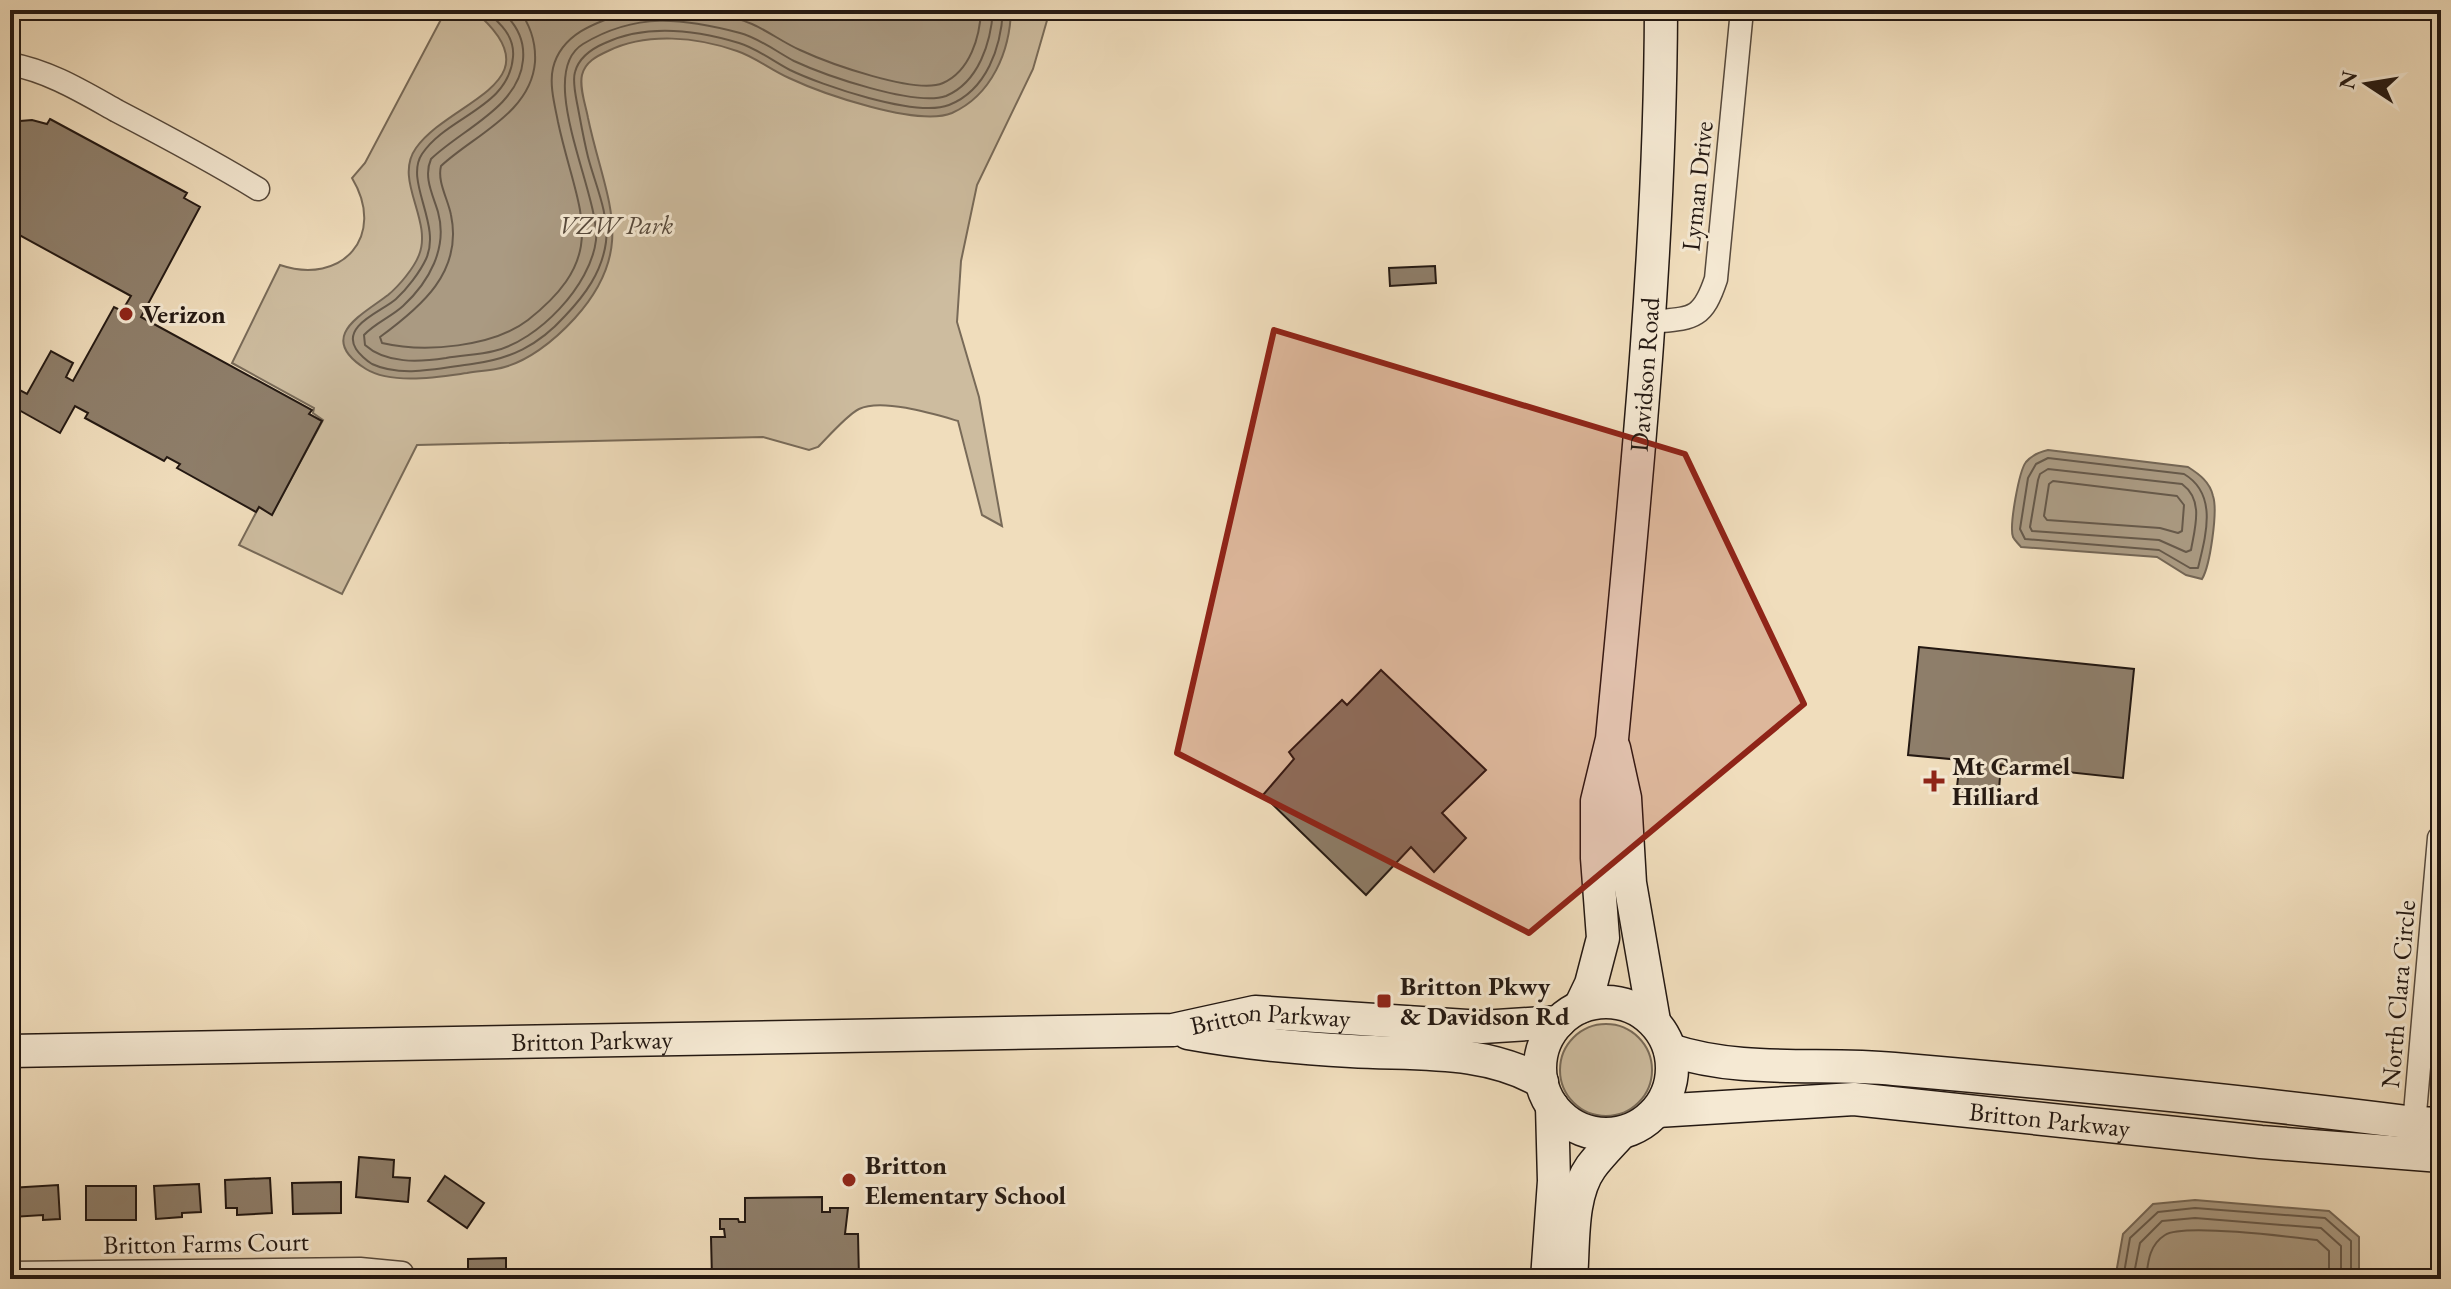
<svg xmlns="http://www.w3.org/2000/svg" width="2451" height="1289" viewBox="0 0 2451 1289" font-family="'EB Garamond',serif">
<rect width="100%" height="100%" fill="#f0ddbc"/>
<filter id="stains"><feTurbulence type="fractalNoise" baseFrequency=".0025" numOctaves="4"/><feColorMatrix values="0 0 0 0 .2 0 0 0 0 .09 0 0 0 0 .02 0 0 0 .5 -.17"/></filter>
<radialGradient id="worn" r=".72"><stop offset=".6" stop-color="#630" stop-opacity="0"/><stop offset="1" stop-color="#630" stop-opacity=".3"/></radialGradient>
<path fill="#cdbc9f" stroke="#786a58" stroke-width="2" d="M446,10h604l-17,59 -56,116 -16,76 -4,61 22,75 23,129 -20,-11 -24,-94c-24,-7 -76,-23 -99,-12 -12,6 -31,28 -41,38l-9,3 -46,-13 -346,8 -75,149 -103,-49 20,-38 13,7 51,-94 -10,-7 1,-5 -82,-45 48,-98c62,21 107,-29 72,-87l13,-15z
M1560 1070a46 46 0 1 1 92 0a46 46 0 1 1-92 0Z"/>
<path fill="#aa9a82" stroke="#746655" stroke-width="2" d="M473,10h538c-1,41 -19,85 -59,103 -34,14 -129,-19 -163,-35 -18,-8 -34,-21 -52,-27 -40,-14 -90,-19 -129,0 -11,5 -23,11 -26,24 -3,13 4,31 6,43 17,81 51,129 -13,200 -20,22 -49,46 -79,51 -10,2 -20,2 -29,4 -29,4 -75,12 -101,-4 -51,-32 -4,-54 22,-74 11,-9 26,-27 31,-40 14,-35 -26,-75 -3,-107 35,-49 145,-65 57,-138z
M2048,450l140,17c11,7 22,15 25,29 5,15 -3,70 -11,83l-16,-4 -29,-18 -136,-10c-3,-4 -6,-6 -8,-10 -4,-11 6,-66 13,-75 6,-7 13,-10 22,-12z
M2195,1200l134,11 30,26v40l-6,2h-238l8,-45 30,-30z"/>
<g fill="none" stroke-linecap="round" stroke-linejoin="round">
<path stroke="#66594a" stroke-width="2" d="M485,10c15,13 30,26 28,47 -4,51 -66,59 -91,97 -18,27 20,71 4,105 -6,13 -19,30 -30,40 -13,12 -55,26 -40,50 3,5 11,12 16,15 30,14 68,4 100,0 38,-5 66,-18 93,-48 20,-21 37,-44 41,-74 3,-29 -11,-58 -18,-85 -4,-16 -7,-33 -10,-49 -2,-11 -6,-26 -3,-36 4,-15 16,-23 30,-29 41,-19 91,-13 134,0 17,5 34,18 51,27 31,15 126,48 159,35 38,-15 52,-58 54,-95
M500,10c16,13 25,29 23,50 -4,47 -61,69 -92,99 -8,18 2,36 7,53 10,36 -9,70 -35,94 -12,11 -28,17 -39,29l1,10c21,19 54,17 81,13 16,-3 33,-3 48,-7 44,-10 97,-66 102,-111 4,-46 -62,-166 -13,-196 53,-32 99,-26 157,-11 19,5 37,19 54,28 30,14 121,46 152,35 33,-14 45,-54 47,-86
M519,10c12,16 17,33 16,52 -4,51 -61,73 -94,104 -4,16 7,33 10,49 12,57 -30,92 -71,122l2,6c43,10 111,4 146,-23 85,-67 49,-109 30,-198 -3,-16 -9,-37 -5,-54 9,-37 48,-47 80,-58
M685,10c20,1 48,6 67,14 16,7 32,19 48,26 28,13 116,45 143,33 27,-12 37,-46 38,-73
M2048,458l136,16c34,20 22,61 14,94h-8l-31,-18 -134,-11 -5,-10 8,-51 8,-14z
M2048,469l134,15c22,16 13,43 9,66l-5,2 -27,-12 -127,-9 -2,-4 8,-47 2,-6z
M2053,481l124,15 7,9 -2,26 -4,2 -18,-5 -113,-8 -3,-4 5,-32z
M2123,1279l7,-41 28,-26 37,-4 130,10 26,23v38
M2133,1279l7,-36 22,-22 33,-3 126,10 20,18v33
M2146,1279c2,-17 3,-34 19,-44 18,-12 126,2 152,5l12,11v28"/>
</g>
<path fill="#8e7e6a" stroke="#231812" stroke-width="2" d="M50,119l137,74 -3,5 16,9 -59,110 171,93 -3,4 13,7 -50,94 -13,-8 -3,5 -79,-44 3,-4 -13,-7 -3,4 -79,-43 3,-5 -13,-7 -15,27 -50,-28v-20l17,9 24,-43 22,12 -7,14 7,4 41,-74 8,4 9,-15 -121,-66v-104l10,-5 12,-1 15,4z
M1435,266l1,17 -46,3 -1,-18z
M1919,647l215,22 -11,109 -122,-13 -3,36 -42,-5 4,-36 -52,-5z
M1381,670l105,100 -44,43 24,25 -32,34 -23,-25 -45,48 -103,-100 31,-36 -5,-7 53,-52 5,5z
M359,1157l35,3 -1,17 17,1 -2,24 -52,-5z
M445,1176l39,27 -17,25 -39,-27z
M270,1178l2,35 -35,2v-7h-11l-1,-28z
M341,1182v31l-48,1 -1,-31z
M199,1184l2,28 -19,1v4l-26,2 -2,-33z
M58,1185l2,34 -17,1v-5l-31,2 -2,-29z
M86,1186h50v34h-50z
M822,1197v15h8v-4h18l-3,26h13l1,45h-147l-1,-42h14l-1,-8h-4v-10h18l1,3h6v-24z
M506,1258v21h-38v-20z"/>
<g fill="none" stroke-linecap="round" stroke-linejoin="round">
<g stroke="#56493c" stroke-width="25">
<path id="minor" d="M10,64c39,7 73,28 107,47 48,25 95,50 141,78
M1650,322c42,-4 52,-1 66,-43l26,-269
M2413,1136l26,-298
M10,1273l350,-4 42,4"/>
</g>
<g stroke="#231812" stroke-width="35">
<g id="secondary">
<path d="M1614,748l11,50 5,85 24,138"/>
<circle cx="1606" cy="1068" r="66"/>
<path id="s1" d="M1580,1007l11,-23 12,-46 -6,-80v-57l15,-62c23,-243 48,-485 49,-729"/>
<path d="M1188,1033c54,10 108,15 163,18 65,4 133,-3 191,31"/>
<path d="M1670,1050c73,24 149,12 224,19 174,15 348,32 521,54l26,1"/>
<path id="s2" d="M10,1051l1163,-21 82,-18 227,15 77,-5"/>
<path id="s3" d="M1657,1111l197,-12 407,43 180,14"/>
<path d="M1547,1279l7,-98 -2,-75"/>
<path d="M1571,1279c3,-35 -1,-83 20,-112 9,-12 20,-23 30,-34"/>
</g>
</g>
<use href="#minor" stroke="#f5e9d3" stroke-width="22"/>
<use href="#secondary" stroke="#f5e9d3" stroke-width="32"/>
</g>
<path fill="#8f2418" fill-opacity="0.2" stroke="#8f2418" stroke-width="6" stroke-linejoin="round" d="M1274,330l411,124 119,250 -275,229 -352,-180z"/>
<g fill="#8f2418" stroke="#f5e9d3" stroke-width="3">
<circle cx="126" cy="314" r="8"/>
<path d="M1930 769h8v8h8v8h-8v8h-8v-8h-8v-8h8z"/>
<rect x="1376" y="993" width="16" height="16" rx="4"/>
<circle cx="849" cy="1180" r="8"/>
</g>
<g text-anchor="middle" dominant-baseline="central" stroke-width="6" stroke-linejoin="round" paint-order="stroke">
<g font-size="26" fill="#231812" stroke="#f5e9d3">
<text transform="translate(1697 186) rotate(-84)">Lyman Drive</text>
<text stroke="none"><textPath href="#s1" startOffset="640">Davidson Road</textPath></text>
<text transform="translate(2398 994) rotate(-85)">North Clara Circle</text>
<text stroke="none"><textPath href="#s2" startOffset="1262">Britton Parkway</textPath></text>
<text stroke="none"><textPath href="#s2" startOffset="582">Britton Parkway</textPath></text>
<text stroke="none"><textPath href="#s3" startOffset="394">Britton Parkway</textPath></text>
<text transform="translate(206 1243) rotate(-1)">Britton Farms Court</text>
</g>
<g font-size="26" font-style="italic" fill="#56493c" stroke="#f5e9d3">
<text x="616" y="225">VZW Park</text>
</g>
<g font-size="26" font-weight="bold" fill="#231812" stroke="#f5e9d3" text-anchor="start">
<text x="142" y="314">Verizon</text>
<text x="1952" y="766">Mt Carmel<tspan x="1952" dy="30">Hilliard</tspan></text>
<text x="1400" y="986">Britton Pkwy<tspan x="1400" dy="30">&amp; Davidson Rd</tspan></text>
<text x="865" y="1165">Britton<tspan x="865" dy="30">Elementary School</tspan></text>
</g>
</g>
<rect width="2451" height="1289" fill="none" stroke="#f0ddbc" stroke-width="40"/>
<rect x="12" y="12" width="2427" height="1265" fill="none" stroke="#231812" stroke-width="4"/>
<rect x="20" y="20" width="2411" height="1249" fill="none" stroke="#231812" stroke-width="2"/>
<g transform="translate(2367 84) rotate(282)" stroke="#f5e9d3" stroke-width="6" paint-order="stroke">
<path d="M0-6L14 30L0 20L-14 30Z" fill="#231812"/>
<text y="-12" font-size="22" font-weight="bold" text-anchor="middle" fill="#231812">N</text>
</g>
<rect width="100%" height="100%" filter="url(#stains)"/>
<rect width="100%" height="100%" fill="url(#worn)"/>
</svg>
